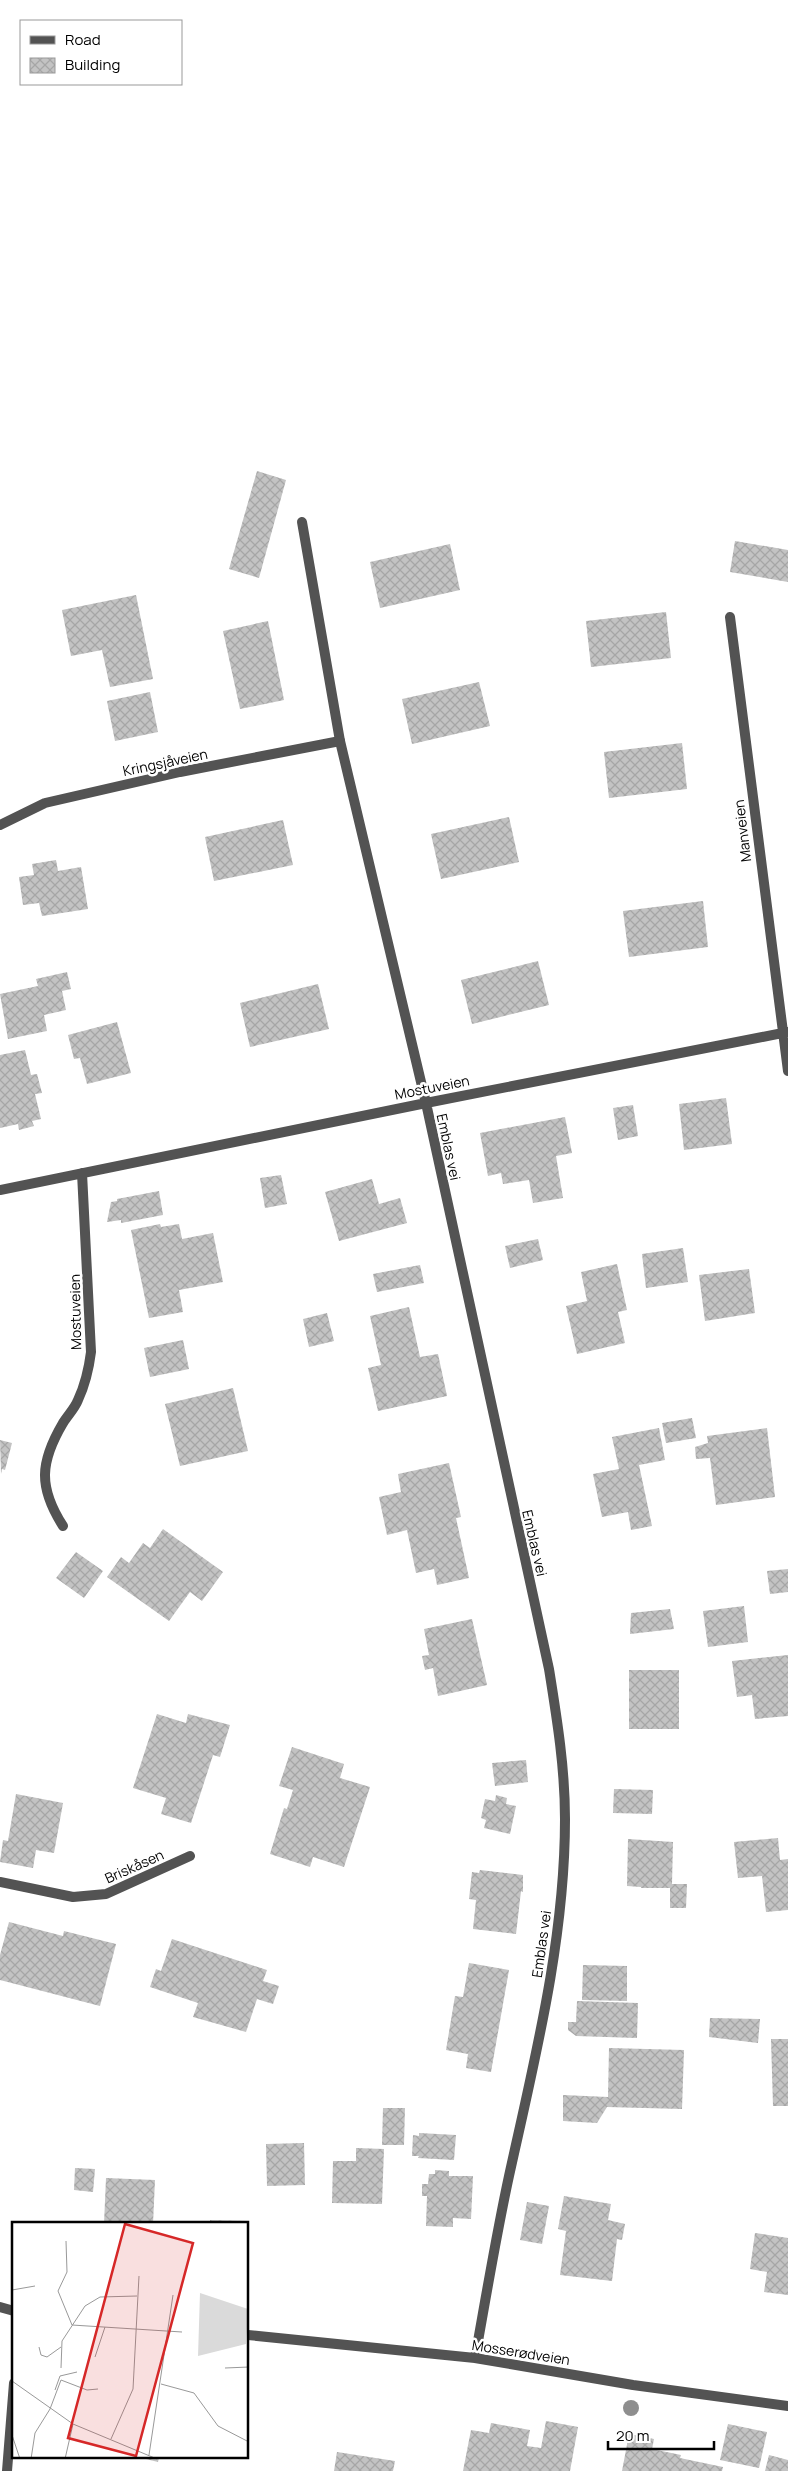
<svg xmlns="http://www.w3.org/2000/svg" width="788" height="2471" viewBox="0 0 788 2471" font-family="Manrope,sans-serif">
<defs>
<pattern id="building-cross-hatch" width="8" height="8" patternUnits="userSpaceOnUse" patternTransform="scale(1.25)"><rect width="8" height="8" fill="#c3c3c3"/><path d="M0 0l8 8M0 8l8-8" fill="none" stroke="#a6a6a6"/></pattern>
</defs>
<rect width="100%" height="100%" fill="#fff"/>
<path fill="url(#building-cross-hatch)" d="M257,471l29,9 -27,98 -30,-9z
M735,541l53,9v32l-58,-10z
M450,544l10,46 -80,18 -10,-46z
M136,595l17,84 -43,8 -8,-37 -31,6 -9,-46z
M666,612l5,46 -80,9 -5,-46z
M268,621l16,79 -44,9 -17,-78z
M479,682l11,44 -78,18 -10,-45z
M150,692l8,40 -43,9 -8,-40z
M682,743l5,46 -78,9 -5,-46z
M509,817l10,45 -78,17 -10,-45z
M283,820l10,45 -79,16 -9,-44z
M56,860l2,11 23,-4 7,42 -46,7 -3,-13 -16,2 -4,-28 15,-2 -2,-11z
M703,901l5,46 -79,10 -6,-46z
M538,961l11,44 -77,19 -11,-44z
M67,972l4,17 -9,2 4,19 -22,5 3,16 -39,8 -8,-45 38,-8 -2,-7z
M318,984l11,45 -79,18 -10,-44z
M117,1022l14,51 -44,11 -7,-26 -6,1 -6,-24z
M25,1050l6,25 6,-1 5,19 -7,1 6,25 -9,2 2,5 -15,4 -1,-6 -18,4v-73z
M726,1098l6,46 -48,6 -5,-46z
M633,1105l5,31 -20,4 -5,-32z
M565,1117l7,36 -16,3 7,42 -30,5 -4,-23 -26,4 -2,-11 -13,3 -8,-43z
M281,1175l6,29 -22,4 -5,-30z
M372,1179l7,25 21,-6 7,25 -68,18 -14,-49z
M159,1191l4,24 -42,8v-3l-14,2 4,-20 6,-1v-2z
M160,1224l1,3 18,-3 3,15 31,-6 10,49 -44,8 4,22 -34,6 -18,-88z
M538,1239l5,21 -33,8 -5,-22z
M683,1248l5,34 -42,6 -4,-34z
M617,1264l10,46 -9,2 7,31 -48,11 -11,-48 21,-5 -6,-29z
M420,1265l4,18 -47,9 -4,-18z
M749,1269l6,44 -50,8 -6,-46z
M409,1307l11,50 18,-3 9,42 -69,15 -10,-43 13,-3 -11,-49z
M327,1313l7,28 -25,6 -6,-28z
M183,1340l6,29 -39,8 -6,-29z
M233,1388l15,63 -68,15 -15,-62z
M692,1418l4,20 -30,5 -4,-20z
M659,1428l6,32 -26,5 13,61 -21,4 -3,-18 -26,5 -9,-43 26,-5 -7,-32z
M767,1428l8,69 -59,8 -6,-47 -14,1 -1,-12 13,-4 -1,-7z
M0,1440l12,3 -7,27 -3,-1 -1,5z
M449,1463l12,54 -5,1 13,60 -32,7 -3,-16 -18,4 -9,-43 -20,5 -8,-38 22,-5 -3,-18z
M163,1529l60,43 -21,29 -12,-9 -21,29 -62,-44 14,-20 8,6 14,-20 7,5z
M76,1552l27,19 -19,27 -28,-20z
M788,1569v23l-18,2 -3,-23z
M744,1606l4,36 -40,5 -5,-36z
M670,1609l4,20 -44,5 1,-21z
M472,1619l15,66 -49,11 -5,-28 -8,2 -3,-14 7,-1 -5,-26z
M788,1655v61l-33,3 -3,-24 -15,2 -5,-36z
M629,1670h50v59h-50z
M157,1714l29,9 2,-9 42,11 -10,32 -7,-2 -22,68 -30,-9 5,-16 -33,-10z
M292,1747l52,17 -4,14 30,9 -26,80 -31,-10 -3,10 -40,-13 14,-46 3,1 6,-19 -14,-4z
M526,1760l2,22 -33,4 -3,-23z
M614,1789l39,1 -1,24 -39,-1z
M16,1794l47,9 -9,50 -18,-3 -3,18 -33,-6 3,-22 5,1z
M496,1795l11,3 -1,6 10,2 -6,28 -26,-6 2,-8 -5,-2 4,-19 10,2z
M778,1838l2,22 8,-1v51l-22,2 -4,-36 -24,2 -4,-36z
M628,1839l45,3 -1,42h15l-1,24h-16v-20h-29v-1l-14,-1z
M480,1870l43,5v17l-2,-1 -5,43 -43,-5 3,-29 -7,-1 3,-27 7,1z
M9,1922l54,14 1,-5 52,13 -16,62 -100,-26v-25z
M172,1939l95,31 -4,11 16,5 -6,18 -16,-5 -11,33 -53,-15 5,-14 -48,-16 6,-18 5,2z
M469,1963l40,7 -18,102 -25,-4 2,-14 -22,-4 9,-54 8,1z
M583,1965l44,1v35l-45,-1z
M577,2001l61,2 -1,35 -61,-2 -8,-6v-8h8z
M710,2018l50,1 -2,24 -49,-6z
M771,2039h17v67h-15z
M609,2048l75,2 -2,59 -75,-2 -10,16 -34,-2v-26l45,2z
M383,2108h22l-1,37h-22z
M419,2133l37,2 -2,25 -36,-2 1,-2h-7l1,-21 6,1z
M304,2143l1,42 -38,1 -1,-42z
M356,2148l28,1 -2,55 -50,-1 1,-42h23z
M75,2168l20,1 -2,23 -19,-2z
M435,2170l14,1v5h24l-2,43 -18,-1v9l-27,-1 1,-30h-5v-12h6l1,-10h6z
M106,2178l49,2 -2,44h-49z
M564,2196l47,8 -3,16 17,4 -3,16 -5,-1 -5,42 -52,-6 6,-44 -8,-2z
M527,2202l22,4 -7,38 -22,-4z
M210,2220l37,1v3h-37z
M755,2233l33,5v57l-24,-3 3,-20 -17,-3z
M546,2421l32,6 -8,44h-107l8,-41 18,3 2,-10 39,7 -3,16 14,2z
M728,2424l39,8 -8,36 -39,-8z
M629,2434l25,5 -2,10 29,6 -1,3 43,9 -1,4h-100z
M337,2452l58,9 -2,10h-59z
M769,2455l19,5v11h-23z
M138,2457h21l-1,5z"/>
<g fill="none" stroke-linecap="round" stroke-linejoin="round">
<path stroke="#535353" stroke-width="10" d="M302,522l38,219"/>
<path stroke="#535353" stroke-width="10" d="M730,617l58,454
M0,825l45,-22 135,-31 160,-31 86,362 123,566c8,50 16,99 16,150 0,121 -30,239 -56,357 -13,60 -23,121 -34,182
M0,1190l426,-87 362,-71
M63,1526c-25,-39 -23,-64 0,-103 5,-8 12,-15 15,-23 7,-15 11,-32 13,-48l-9,-179
M0,1882l73,15 33,-3 84,-38
M0,2307l14,4
M248,2335l227,23 158,27 155,21
M7,2471l7,-88"/>
</g>
<circle fill="#8e8e8e" cx="631" cy="2408" r="8"/>
<g text-anchor="middle" dominant-baseline="central" stroke-width="5" stroke-linejoin="round" paint-order="stroke">
<g font-size="14" fill="#000" stroke="#fff">
<text transform="translate(165 762) rotate(-12)">Kringsjåveien</text>
<text transform="translate(742 831) rotate(-97)">Manveien</text>
<text transform="translate(432 1087) rotate(-11)">Mostuveien</text>
<text transform="translate(449 1147) rotate(78)">Emblas vei</text>
<text transform="translate(75 1312) rotate(-91)">Mostuveien</text>
<text transform="translate(535 1543) rotate(77)">Emblas vei</text>
<text transform="translate(134 1866) rotate(-24)">Briskåsen</text>
<text transform="translate(541 1944) rotate(-82)">Emblas vei</text>
<text transform="translate(521 2352) rotate(9)">Mosserødveien</text>
</g>
</g>
<g transform="translate(12 2222)">
<rect width="236" height="236" fill="#fff"/>
<path d="M188,71l48,16 -2,35 -48,12z" fill="#dadada"/>
<path fill="none" stroke="#999" stroke-width="1" d="M54,19l1,31 -9,19 14,34 110,7M0,68l23,-4M27,125l2,8 6,2 14,-10M83,135l10,-30M49,146l1,-27 23,-35 15,-9 37,-1M213,146l24,-1M0,159l61,43 84,35M149,162l33,9 24,33 31,16M43,168l5,-14 17,-4M0,213l8,24M99,217l22,-50 6,-113M137,233l24,-160M19,237l4,-26 15,-24 11,-29 26,10 11,-1M53,237l8,-35"/>
<path fill="#d62828" fill-opacity="0.15" stroke="#d62828" stroke-width="2.5" d="M113,2l68,19 -57,213 -68,-18z"/>
<rect width="236" height="236" fill="none" stroke="#000" stroke-width="2.5"/>
</g>
<rect x="20" y="20" width="162" height="65" fill="#ffffff" stroke="#999999"/>
<rect x="30" y="36" width="25" height="8" fill="#535353" stroke="#999999"/>
<text x="65" y="45" font-size="15" fill="#000000">Road</text>
<rect x="30" y="58" width="25" height="15" fill="url(#building-cross-hatch)" stroke="#999999"/>
<text x="65" y="70" font-size="15" fill="#000000">Building</text>
<path d="M608 2441v8h106v-8" fill="none" stroke="#000000" stroke-width="2.5"/>
<text x="616" y="2441" font-size="15" fill="#000000" stroke="#ffffff" stroke-width="4" paint-order="stroke">20 m</text>
</svg>
